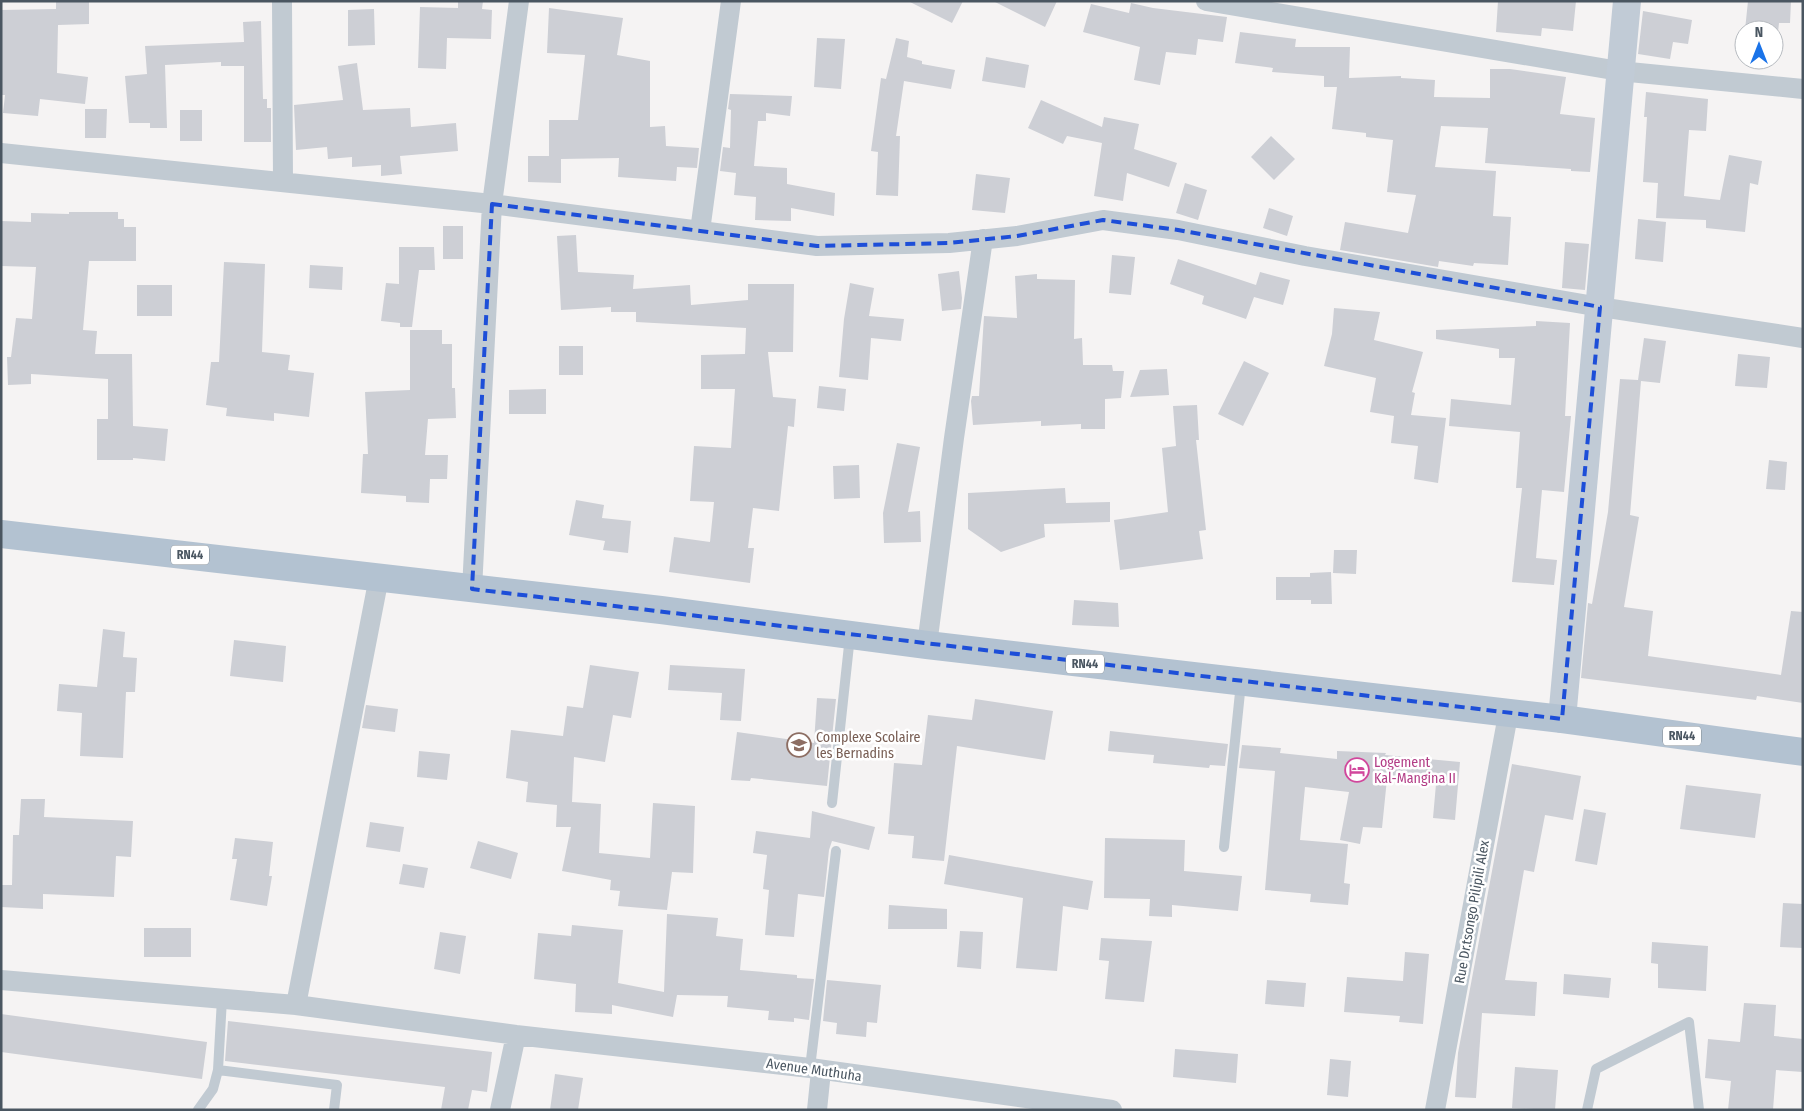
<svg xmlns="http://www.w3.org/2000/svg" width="1804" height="1111" viewBox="0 0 1804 1111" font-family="'Fira Sans Condensed',sans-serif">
<rect width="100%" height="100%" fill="#f5f3f3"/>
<path fill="#cdcfd5" d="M56,1h33v23l-31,1 -1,48 31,4 -3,27 -45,-5 -2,17 -35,-3 2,-18h-4v-85l55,-1z
M458,1h25l-1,8 10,1 -1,29 -44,-1 -1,31 -28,-1 2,-61 38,1z
M908,1h55l-11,22z
M993,1h64l-12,26z
M1498,1h78l-3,30 -31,-3 -1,8 -45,-4z
M1748,1h43l-1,22h-11l-3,28 -2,-1v-20h-29z
M1131,3l22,5 74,9 -4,25 -25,-3 -2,16 -30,-3 -6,33 -26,-5 6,-33 -57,-15 8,-28 38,9z
M549,8l74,10 -6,37 33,6v66l15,-1 1,20 33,2 -2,20 -20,-1 -1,14 -58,-4 1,-19 -58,1v24l-33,-1v-26h21v-36h29l7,-65 -38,-2z
M374,9l1,36 -27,1v-36z
M1643,11l49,9 -4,24 -15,-2 -3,17 -32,-5z
M261,21l2,78h4v9h4v34h-27v-76h-23v-4l-56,3 2,63h-17v-5h-21l-4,-47 22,-2 -2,-28 99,-4 -1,-20z
M1240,32l56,7 -1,8h55l-1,31 52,-2v2l34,2 -1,17 56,1v-29h20l56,8 -6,37 35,4 -5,54 -19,-1v-2l-86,-6 3,-35 -47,-2 -6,41 61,4 -3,45 18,1 -3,48 -34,-2 -1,3 -34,-5 -1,6 -98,-17 5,-28 63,11 8,-38 -29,-3 6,-52 -27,-3v-4l-34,-4 5,-42h-13v-11l-52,-4 1,-4 -38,-5z
M817,38l28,1 -4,50 -27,-2z
M896,38l13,3 -2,16 15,4v3l33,6 -4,19 -47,-8 -8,55h4l-2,60 -22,-1 2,-43 -7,-1 10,-73 5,1z
M986,57l43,8 -4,23 -43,-7z
M357,63l6,47 47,-2 1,19 45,-4 2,28 -58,5 2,18 -21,2v-11l-29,2v-10l-24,2 -1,-12 -31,3 -2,-45 49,-5 -5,-34z
M1646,92l62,7 -2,32 -17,-1 -5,66 36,4 9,-45 33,6 -4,24 -8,-2 -5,49 -39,-4v-8l-50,-2 2,-35 -15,-1 4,-65h-3z
M730,94l62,2 -2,20 -24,-3v8h-8l-4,45 33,2v16l48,9 -1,23 -43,-8v13l-36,-1 1,-23 -22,-2 2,-22 -16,-2 3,-24 7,1 1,-38 -3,-1z
M1041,100l61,27 2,-10 35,7 -5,25 43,14 -8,24 -42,-14 -4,28 -29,-5 8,-53 -35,-7 -4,8 -35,-16z
M85,109h22l-1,29h-21z
M180,110h22v31h-22z
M1271,136l24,23 -21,21 -23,-23z
M976,174l34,4 -5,35 -33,-3z
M1185,183l22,7 -9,30 -22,-7z
M1269,208l24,8 -6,20 -24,-8z
M69,212h49v7h6v8h12v34h-47l-6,69 14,1 -2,23h37l1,72 35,3 -3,32 -32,-3v2h-36v-41h11v-40l-77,-5v10l-23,1 -1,-28h4l5,-39 16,1 4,-52 -35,-1v-45l30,1v-9l38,1z
M1638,219l28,3 -3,40 -28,-3z
M443,226h20v33h-20z
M576,235l2,37 56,3 -1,14 57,-4 1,20 57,-5v-16h46l-1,68h-25l5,45 23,2 -2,28 -6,-1 -9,85 -26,-3 -5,40h6l-4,35 -81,-11 5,-35 36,5 4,-40 -24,-1 4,-55 37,2 4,-59h-34v-34l44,-1 1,-26 -110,-6v-10h-25v-5l-50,3 -4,-74z
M1565,242l24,2 -4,46 -23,-2z
M399,247h35l1,23h-16l-7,57h-12v-4l-19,-2 5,-38 13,1z
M1112,255l23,2 -4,38 -22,-2z
M1178,259l78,26 4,-13 30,8 -7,25 -29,-8 -8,22 -44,-15 2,-8 -34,-12z
M224,262l41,2 -3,88 28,3 -2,15 26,3 -5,44 -35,-4v8l-48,-5 1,-8 -21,-3 5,-43h8z
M310,265l33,2 -1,23 -33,-2z
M959,271l3,27 -1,11 -19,2 -4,-37z
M1037,274v5l38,1 -1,59 8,-1 1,27h29l1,6h11l-3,27 -16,1v30h-24v-5l-40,2v-5l-68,4 -2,-24 1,-5h7l5,-80 33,2 -2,-42z
M850,283l24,5 -5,28 35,3 -3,22 -30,-3 -3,42 -29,-3 5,-58z
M137,285h35v31h-35z
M1334,308l46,4 -6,28 49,12 -11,40 3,1 -4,22 35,3 -8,65 -24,-4 4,-33 -27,-3 3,-27 -24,-4 6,-34 -52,-12 8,-32z
M1536,321l34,2 -5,93h6l-7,76 -22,-2 -6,68 21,2 -3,25 -42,-3 10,-94h-6l4,-56 -71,-6 2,-27 60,6 4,-47h-16v-9l-63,-10v-9l100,-4z
M410,330h32v14h10v44h3l1,30 -28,1 -3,36h23l-1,24h-17l-1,24 -23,-1v-6l-45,-3 2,-39h5l-3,-62 45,-2z
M1644,338l22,3 -6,42 -19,-2 -11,134 9,2 -15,90 29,4 -5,45 133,19 10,-64 12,1v91l-46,-7 -1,4 -175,-22 7,-75 4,1 16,-92 12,-133 18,1z
M559,346h24v29h-24z
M1738,354l32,3 -3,31 -32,-2z
M1244,361l25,12 -26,53 -25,-12z
M1167,369l2,26 -39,2 10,-27z
M819,386l27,3 -2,22 -27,-3z
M546,389v25h-37v-24z
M1197,405l2,35h-3l10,90 -7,1 4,28 -83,11 -6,-50 54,-8 -6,-64 14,-2 -3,-40z
M897,443l23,4 -12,65 12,-1 1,31 -37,1 -1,-30z
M1769,460l18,2 -2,28 -19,-1z
M859,465l1,33 -26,1 -1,-33z
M1065,488l1,15 44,-1v20l-66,2 1,13 -44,15 -33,-23v-36z
M576,500l28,5 -2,13 29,3 -3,32 -25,-3 2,-9 -36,-6z
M1334,550h23l-1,24 -23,-1z
M1331,572l1,32h-21v-4h-35v-23h34v-4z
M1074,600l44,3 1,24 -47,-2z
M103,629l22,3 -2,25 14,1 -2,34h-9l-3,66 -43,-2 2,-43 -25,-2 2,-27 38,3z
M234,640l52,6 -3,36 -53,-6z
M590,665l49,7 -8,46 -18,-3 -8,47 -31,-5 -2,45 29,2 -2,49 51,5 3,-55 42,3 -2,67 -21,-1 -5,38 -49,-4 2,-15 -10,-1 1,-10 -49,-9 9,-44h-15l1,-22 -31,-3 2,-20 -22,-4 5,-48 52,6 4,-30 16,2z
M670,665l75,4 -4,52 -21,-1 2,-27 -54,-3z
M817,698l19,1 -9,87 -76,-8 -1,3 -19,-1 6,-48 77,11z
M975,699l78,12 -8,49 -88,-14 -13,115 -32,-3 2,-22 -26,-2 6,-71 28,2 6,-50 44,5z
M366,705l32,4 -3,23 -33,-4z
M1110,731l118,13 -3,22 -15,-1 -1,3 -56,-5 1,-8 -46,-4z
M1242,745l39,3 -1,5 57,6v-8l49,2 -1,2 75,7 -5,58 -22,-2 3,-34 -49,-5 -5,49 -19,-1 -3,17 -20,-4 9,-48 -44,-5 -5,53 48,4 -4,39 6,1 -2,21 -38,-3 1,-8 -46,-4 10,-119 -36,-3z
M419,751l31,3 -3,26 -30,-3z
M1512,764l69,12 -8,44 -28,-5 -11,57 -10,-2 -19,110 32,2 -2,34 -53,-3 -6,85 -21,-1 3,-44z
M1686,785l75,9 -6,44 -75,-9z
M21,799h24l-1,18 89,4 -2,36 -15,-1 -2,41 -71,-3v15l-42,-2v-22h11l1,-50h6z
M1584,809l22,4 -9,52 -22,-4z
M812,811l63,16 -6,23 -37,-9 -3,9 -5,47 -26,-3 -4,43 -29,-2 4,-45 -6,-1 4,-34 -14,-2 3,-22 54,7z
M370,822l34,5 -4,25 -34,-5z
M235,838l38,4 -4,34h3l-5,30 -37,-6 7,-41h-5z
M1105,838l80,2 -1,31 58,5 -4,35 -66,-6v12l-23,-1 1,-17 -46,-1z
M478,841l40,12 -7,26 -41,-11z
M949,855l144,26 -5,29 -25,-4 -6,65 -41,-3 7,-70 -79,-14z
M403,864l25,4 -4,20 -25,-4z
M1783,903l20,1v44l-23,-1z
M889,905l58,4v20h-59z
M667,914l51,4 -2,18 27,3 -3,31 57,5v3l17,1 -5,41 -15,-2v4l-26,-2 1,-9 -42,-4 1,-11 -51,-1 -4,22 -61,-12v9l-37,-2 1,-28 -42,-5 4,-46 33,3 1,-11 51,5 -5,53 46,9z
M144,928h47v29h-47z
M960,931l23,1 -2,37 -24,-2z
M440,932l26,4 -6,38 -26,-5z
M1101,938l51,3 -8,61 -39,-3 4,-38 -10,-1z
M1652,942l56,4 -2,45 -48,-3v-24l-7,-1z
M1405,952l24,2 -6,70 -24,-2 1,-6 -56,-4 3,-35 56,4z
M1564,974l47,4 -2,20 -46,-4z
M827,980l54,5 -4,38 -10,-1 -1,15 -30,-3 1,-11 -14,-2z
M1267,980l39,3 -2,24 -39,-3z
M1744,1003l32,2 -2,31 29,3v33l-27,-2 -3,40h-45l3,-29 -26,-3 3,-39 32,3z
M1,1014l206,28 -5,37 -201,-27z
M228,1021l264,31 -5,40 -15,-2 -4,20h-27l4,-23 -220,-26z
M1175,1049l63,5 -2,29 -63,-6z
M1330,1059l21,2 -3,36 -21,-2z
M1515,1067l43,3 -3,40 -43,-2z
M555,1074l28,4 -5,32h-28z"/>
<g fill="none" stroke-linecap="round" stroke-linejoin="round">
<path stroke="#c1cad2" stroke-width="10" d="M832,803l18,-167
M1224,847l17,-164
M222,999l-4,71 119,15 -3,25
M810,1068l26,-217
M198,1110l15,-21 5,-19
M1587,1110l9,-41 93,-47 10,88"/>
<path stroke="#c1cad2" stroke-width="20" d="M282,1l1,181
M1206,1l413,70 184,18
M1,153l491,51 325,42 132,-3 68,-7 86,-16 75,10 127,26 295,51 203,31
M700,231l31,-230
M472,589l20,-385 27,-203
M927,645l27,-207 29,-199
M1,980l295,25 220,30 294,33 302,42
M296,1005l83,-428
M500,1110l16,-75
M817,1110l4,-39
M1435,1110l73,-395"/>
<path stroke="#c1cbd6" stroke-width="28" d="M1562,719l65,-718"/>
<path stroke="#b3c2d1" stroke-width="28" d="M1,534l660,76 266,35 635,74 241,33"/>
</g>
<path fill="none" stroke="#1d4ed8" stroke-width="4" stroke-dasharray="10 6" stroke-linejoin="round" d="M492,204l325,42 132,-3 68,-7 86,-16 75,10 422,77 -38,412 -1090,-130z"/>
<defs>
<g id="school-ring" transform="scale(1.25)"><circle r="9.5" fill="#fff" stroke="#8d6e63" stroke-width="1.5"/><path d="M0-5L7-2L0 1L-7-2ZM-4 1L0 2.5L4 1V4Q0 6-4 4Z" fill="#8d6e63"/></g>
<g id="hotel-ring" transform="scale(1.25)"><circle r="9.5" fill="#fff" stroke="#d1479c" stroke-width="1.5"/><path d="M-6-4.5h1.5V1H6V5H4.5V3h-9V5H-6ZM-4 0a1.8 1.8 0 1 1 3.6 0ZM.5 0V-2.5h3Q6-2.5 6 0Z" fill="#d1479c"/></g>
</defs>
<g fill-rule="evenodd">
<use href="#school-ring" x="799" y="745"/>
<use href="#hotel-ring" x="1357" y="770"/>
</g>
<g text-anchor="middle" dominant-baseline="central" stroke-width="5" stroke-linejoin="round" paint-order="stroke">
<g fill="#fff" stroke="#808990" stroke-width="1">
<rect x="171" y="545.5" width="38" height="19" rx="4"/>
<rect x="1066" y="654.5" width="38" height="19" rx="4"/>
<rect x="1663" y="726.5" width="38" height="19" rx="4"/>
</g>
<g font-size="12" font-weight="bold" fill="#4a5661">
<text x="190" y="555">RN44</text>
<text x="1085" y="664">RN44</text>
<text x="1682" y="736">RN44</text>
</g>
<g font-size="14" fill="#785e54" stroke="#fff" text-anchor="start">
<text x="816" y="737">Complexe Scolaire<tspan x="816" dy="16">les Bernadins</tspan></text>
</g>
<g font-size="14" fill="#b23c85" stroke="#fff" text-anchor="start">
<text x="1374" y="762">Logement<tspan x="1374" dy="16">Kal-Mangina II</tspan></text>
</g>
<g font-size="14" fill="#4a5661" stroke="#fff">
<text transform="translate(1472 912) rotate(-80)">Rue Dr.tsongo Pilipili Alex</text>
<text transform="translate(814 1070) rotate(8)">Avenue Muthuha</text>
</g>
</g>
<rect width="1804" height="1111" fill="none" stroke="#4a5661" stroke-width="5"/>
<g transform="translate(1759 45)"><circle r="24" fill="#ffffff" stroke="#b7bbc0"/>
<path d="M0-4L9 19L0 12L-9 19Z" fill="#1a73e8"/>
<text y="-8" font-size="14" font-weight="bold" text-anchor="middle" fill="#4a5661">N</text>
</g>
</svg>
